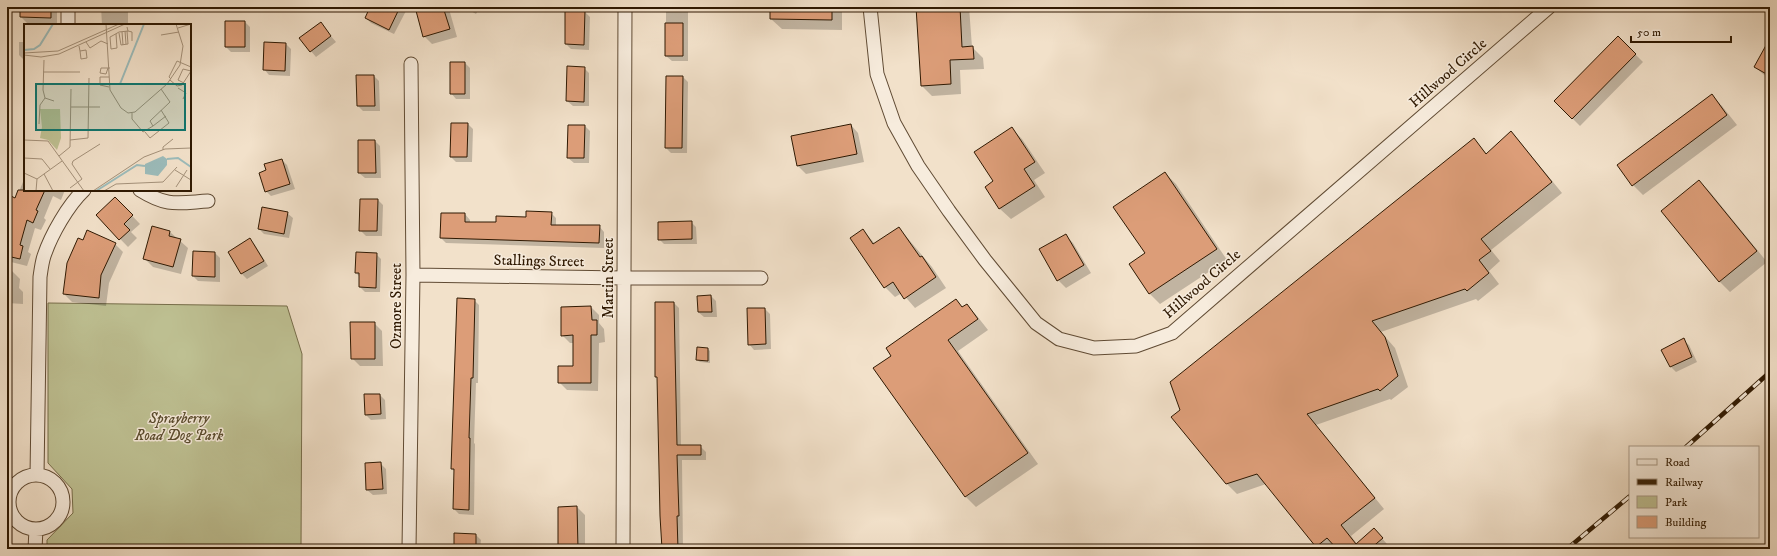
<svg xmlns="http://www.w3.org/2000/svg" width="1777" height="556" viewBox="0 0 1777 556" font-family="'IM FELL DW Pica',serif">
<rect width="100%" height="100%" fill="#f2e1ca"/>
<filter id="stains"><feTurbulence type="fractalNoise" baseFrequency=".005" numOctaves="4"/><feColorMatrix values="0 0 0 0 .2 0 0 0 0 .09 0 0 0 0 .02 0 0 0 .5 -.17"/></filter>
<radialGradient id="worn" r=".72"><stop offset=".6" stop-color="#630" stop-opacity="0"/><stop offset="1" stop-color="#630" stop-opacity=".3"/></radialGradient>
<path fill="#bfc294" stroke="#776e4b" d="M48,303l239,3 15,48 -1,195h-254v-9l26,-27 -1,-24 -24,-26z"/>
<path fill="#0003" d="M21,7h36v18h-28l-8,-8z
M101,7h27v18h-26z
M213,7h22v2h-20z
M371,7h33l3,2 -13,25 -23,-11 -5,-5z
M420,7h27l2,2 8,28 -25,7 -8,-8z
M464,7h16l-4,7z
M666,7h22v54h-16l-6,-5z
M771,7h71v23l-60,-1 -11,-10z
M917,7h52l3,40 11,11 1,11 -24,1 1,24 -29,2 -10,-10z
M584,11l6,6 -1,33 -18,-1 -5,-5z
M245,22l5,5v25h-19l-5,-5z
M320,23l16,19 -20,15 -16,-19z
M1618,37l25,25 -63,64 -25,-25z
M1770,40v40l-15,-13z
M19,42h6v52l-2,-35 -4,-4z
M286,44l5,5 -1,27 -21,-1 -5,-6z
M465,63l5,5v31h-14l-5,-6z
M584,68l5,5v33h-16l-6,-5z
M374,76l5,5 1,30h-17l-5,-5z
M683,77l5,5 -1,71h-16l-5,-5z
M1712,96l10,10 15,19 -94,70 -10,-10z
M468,124l5,5 -1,33h-16l-5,-5z
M851,125l7,8 6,29 -58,12 -8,-8z
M585,126l5,5 -1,32h-15l-6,-5z
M1011,128l11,11 23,34 -11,7 11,17 -34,22 -11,-10 -14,-22 8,-5z
M1511,132l10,11 41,50 -71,57 9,11 -11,10 10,13 -21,17 -2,-2 -95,33 14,16 13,39 -17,13 -1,-1 -74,26 68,84 -33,27 6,8 22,-9 8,9 -6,5h-62l-53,-65 -29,10 -10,-10 247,-344 13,14z
M375,141l5,5 1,32h-16l-6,-5z
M282,160l5,5 8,24 -24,7 -5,-5 1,-20z
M25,171v19h40l-4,10 -8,-4 -9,22 2,2 -5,10 -6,-2 -7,24 3,2 -4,12 -20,-5v-66l9,4 9,-22 -2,-2z
M1165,173l11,11 51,76 -67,44 -10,-10 -20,-30 16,-10z
M1699,181l11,11 57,70 -37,30 -11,-11z
M115,198l25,26 -9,8 6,6 -9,9 -31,-32z
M378,200l5,5 -1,31h-16l-6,-6z
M287,213l6,5 -4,20 -25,-4 -5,-5z
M551,213l5,5v8h43l5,6v16l-158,-5 -5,-5 24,-24 5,6v3h27z
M691,222l5,5 1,17h-33l-5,-5z
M153,227l17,5 18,16 -7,26 -28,-7 -8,-8z
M899,228l33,39 14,21 -31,20 -13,-15 -7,4 -10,-10 -22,-57 12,14z
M1065,235l8,8 18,30 -25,15 -8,-8 -18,-30z
M250,239l5,6 13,21 -21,13 -5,-5 -13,-22z
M83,241l32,3 8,8 -14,31 -3,23 -34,-4 -8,-8z
M215,253l5,5v24l-22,-1 -5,-5z
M376,254l5,5 -1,33h-15l-5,-5v-10l-4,-4z
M7,271h5l8,8 -1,9 4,4v12l-16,-1z
M711,296l5,5 1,16h-13l-6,-5z
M474,300l5,5 -1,78h-2l-2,60 1,1 -1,71 -15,-1 -5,-5 1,-37 -3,-3z
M956,300l7,8 4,-3 10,11 11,14 -30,21 80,113 -62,43 -10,-10 -91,-128 17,-13z
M674,303l5,5 2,138h19l6,6v8h-24l1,89h-21z
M591,307l8,8v8l5,6 1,13 -6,1 -1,48 -31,-1 -8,-8 15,-15v-24h-4l-8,-8z
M765,309l5,5 1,35 -17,1 -5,-6z
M374,323l8,8 1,35h-23l-8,-8z
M1683,340l6,5 8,17 -21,10 -5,-5 -9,-17z
M708,349l2,2v12l-10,-1 -3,-2z
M380,395l5,5 1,19 -15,1 -5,-5z
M381,464l5,5 1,25 -14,1 -6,-5z
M577,507l8,8v34h-26z
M476,535l5,5 -1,9h-25z"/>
<path fill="#dc9d78" stroke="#2f1902" d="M20,7h31v11l-31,-1z
M370,7h30l-11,23 -24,-12z
M415,7h28l7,22 -27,8z
M770,7h62v13l-62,-1z
M916,7h44l2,40 11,-1 1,13 -24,1 1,24 -30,2z
M565,10h20l-1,35 -19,-1z
M225,21h20v26h-20z
M321,22l10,14 -21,16 -11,-14z
M665,23h18v33h-18z
M1618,36l18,18 -64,65 -18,-18z
M1770,38v38l-16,-9z
M264,42l22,1 -1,28 -22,-1z
M450,62h15v32h-15z
M567,66l18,1 -1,35 -18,-1z
M356,75h18l1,31h-18z
M666,76h17l-1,72h-17z
M1712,94l15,21 -95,71 -15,-21z
M451,123h17l-1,34h-17z
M851,124l6,30 -60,12 -6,-30z
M568,125h17l-1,33h-17z
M1012,127l23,35 -11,7 11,17 -36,23 -14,-22 8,-6 -19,-29z
M1511,131l41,51 -71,57 10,12 -12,9 10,13 -22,18 -2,-2 -93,32 13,16 13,39 -18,15 -2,-2 -71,25 68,84 -34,27 15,19 18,-16 9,10 -13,11h-33l-10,-11 -11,9 -59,-73 -31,10 -55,-67 9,-7 -10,-28 304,-244 12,16z
M358,140h17l1,33h-18z
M282,159l8,25 -25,8 -6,-19 7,-3 -2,-6z
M1165,172l52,77 -68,45 -20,-30 16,-11 -32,-46z
M1699,180l58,71 -38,31 -58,-71z
M18,190h27l-9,20 2,1 -5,12 -6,-3 -7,25 3,1 -3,13 -13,-3v-62l8,4z
M115,197l18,18 -9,9 6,6 -11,10 -23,-25z
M360,199h18l-1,32h-18z
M262,207l26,5 -4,22 -26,-5z
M526,211l26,1 -1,13h49l-1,18 -159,-5 1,-25h24v9h31v-6l30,1z
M692,221v18l-34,1v-18z
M152,226l18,5 -1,5 12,3 -8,28 -30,-8z
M899,227l21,30 2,-1 14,21 -32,22 -11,-17 -9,6 -34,-50 13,-9 10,15z
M87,230l29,13 -15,32 -2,23 -36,-4 4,-31 11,-25 5,2z
M1066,234l18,31 -27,16 -18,-32z
M250,238l14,23 -23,13 -13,-22z
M193,251l22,1v25l-23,-1z
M356,252l21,1 -1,35 -17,-1v-14h-4z
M711,295l1,17h-14l-1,-16z
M457,298l18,1 -2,79h-2l-2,60h1l-1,72 -16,-1 1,-40h-3z
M956,299l6,8 5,-3 11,15 -30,21 80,113 -63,44 -92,-129 18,-12 -5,-8z
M655,302h19l3,143h24v10h-24l2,61h-2l1,33h-16l-2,-33 -3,-139h-2z
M591,306l1,14h5v15h-6v48h-33v-17h15v-31l-12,1v-29z
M747,308h18l1,36 -18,1z
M350,322h25v37h-24z
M1684,338l8,19 -22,10 -9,-17z
M697,347l11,1v13l-12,-1z
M364,394h16l1,20 -16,1z
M381,462l2,27 -17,1 -1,-27z
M577,506l1,43h-20v-42z
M454,533l22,1v15h-22z"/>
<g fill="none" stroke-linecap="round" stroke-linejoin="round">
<g stroke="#604b34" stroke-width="15">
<path id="minor" d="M68,7v18
M870,7l7,67 17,49 24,43 31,45 36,49 51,63 23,16 35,9 42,-2 36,-13 377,-326
M140,190c27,17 37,13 68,11
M413,275l211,3h137
M37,475l3,-198c1,-7 2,-15 4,-21 7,-21 24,-51 40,-66
M9 502a27 27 0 1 1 54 0a27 27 0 1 1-54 0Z
M35,549l1,-20
M409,549l4,-274 -2,-211
M623,549l2,-542"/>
</g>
<use href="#minor" stroke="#f7ecdd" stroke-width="13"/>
<g stroke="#2f1902" stroke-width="4.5">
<path id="rail" d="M1686,447l84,-75
M1567,549l63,-53"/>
</g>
<use href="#rail" stroke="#f7ecdd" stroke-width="3" stroke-dasharray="9" stroke-linecap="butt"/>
</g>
<g text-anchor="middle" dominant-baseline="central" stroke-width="3" stroke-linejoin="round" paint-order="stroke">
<g font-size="15" fill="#2f1902" stroke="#f7ecdd">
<text transform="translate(1448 73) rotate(-41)">Hillwood Circle</text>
<text transform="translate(539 261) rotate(1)">Stallings Street</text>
<text transform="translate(608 278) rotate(-90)">Martin Street</text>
<text transform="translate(1202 284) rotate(-41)">Hillwood Circle</text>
<text transform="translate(396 306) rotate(-90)">Ozmore Street</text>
</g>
<g font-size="15" font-style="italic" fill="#5a4c2e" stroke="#f7ecdd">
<text x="179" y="418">Sprayberry<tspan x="179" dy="17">Road Dog Park</tspan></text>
</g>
</g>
<g transform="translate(24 24)">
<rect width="167" height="167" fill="#f2e1ca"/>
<path d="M16,85h20l1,29 -4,12 -9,-10 -8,-2 2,-11z" fill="#bfc294"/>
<path d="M139,132l4,3v6l-9,11 -13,-2v-10z" fill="#9cbcbb"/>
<path fill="none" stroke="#9cbcbb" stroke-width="2" d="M0,26l10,-1 6,-4 13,-21M96,60l24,-60M143,135l11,-1 13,9M72,167l41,-26 8,1"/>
<path fill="none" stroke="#a4917a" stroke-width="1" d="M82,0l4,66 11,18 7,5 7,-1 32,-28 13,-19 3,-19 -7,-22M103,3l1,4 4,1v9M154,4l13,-4M101,7l1,13M98,8l1,13M95,9l2,12 7,-1 -1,-13M92,10l1,14 -6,1 -1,-12 2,-1 7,-4 9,-1M137,11l18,-3M62,18l4,6 11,-7 7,3M55,22l1,5 6,-1 1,8 -6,1 -1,-8M0,29l34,-2 61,-27M0,31l17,2 18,-3 66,-30M20,36l-1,30 2,8 9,3M84,44l-2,6 -6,-1 1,-5h9M19,48h37M85,53h-9v8l9,2M147,55l-2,-2 8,-16 14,6M146,56l7,6 5,-1 9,-14M160,59l-6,-3 5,-11 8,2M154,64l8,5 -3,6M47,83h29M108,89v6l11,13 10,-6 -3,-5 20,-19 -9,-13M15,100l1,-19 5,-7M129,102l13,-10M121,108l5,6 19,-15 -8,-13M0,116l24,1 36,50M46,116l18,-2 1,-60M139,126v-3l10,-8M35,132l11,-9 1,-58M0,134l18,1 8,10M151,146l16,10M0,149l13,6M20,150l9,17M13,155l25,-18M152,163l11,-17M46,164l12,-9 -10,-15 1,-3 27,-17M12,167l1,-12M69,167l51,-34 21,-8 26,-1M80,167l12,-7 47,-2 14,-15"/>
<path fill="#0f766e" fill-opacity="0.15" stroke="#0f766e" stroke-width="2" d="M12,60h149v46h-149z"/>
<rect width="167" height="167" fill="none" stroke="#2f1902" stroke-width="2"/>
</g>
<rect width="1777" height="556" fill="none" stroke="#f2e1ca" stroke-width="24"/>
<rect x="8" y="8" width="1761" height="540" fill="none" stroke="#2f1902" stroke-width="2"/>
<rect x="12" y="12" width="1753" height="532" fill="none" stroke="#2f1902"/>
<rect x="1629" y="446" width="130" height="92" fill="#f7ecdd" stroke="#a79885"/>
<rect x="1637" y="459" width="20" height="6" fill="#f7ecdd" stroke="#a79885"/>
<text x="1665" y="466" font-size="12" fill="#2f1902">Road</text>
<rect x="1637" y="479" width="20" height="6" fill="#2f1902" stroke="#a79885"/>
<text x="1665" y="486" font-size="12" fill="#2f1902">Railway</text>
<rect x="1637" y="496" width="20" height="12" fill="#bfc294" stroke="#a79885"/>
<text x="1665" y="506" font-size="12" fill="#2f1902">Park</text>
<rect x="1637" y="516" width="20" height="12" fill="#dc9d78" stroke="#a79885"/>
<text x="1665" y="526" font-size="12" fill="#2f1902">Building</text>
<path d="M1631 36v6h100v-6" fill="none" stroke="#2f1902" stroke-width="2"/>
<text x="1637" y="36" font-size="12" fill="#2f1902" stroke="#f7ecdd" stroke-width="3" paint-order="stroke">50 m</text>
<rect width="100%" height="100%" filter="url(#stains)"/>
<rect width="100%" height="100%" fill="url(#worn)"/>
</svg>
